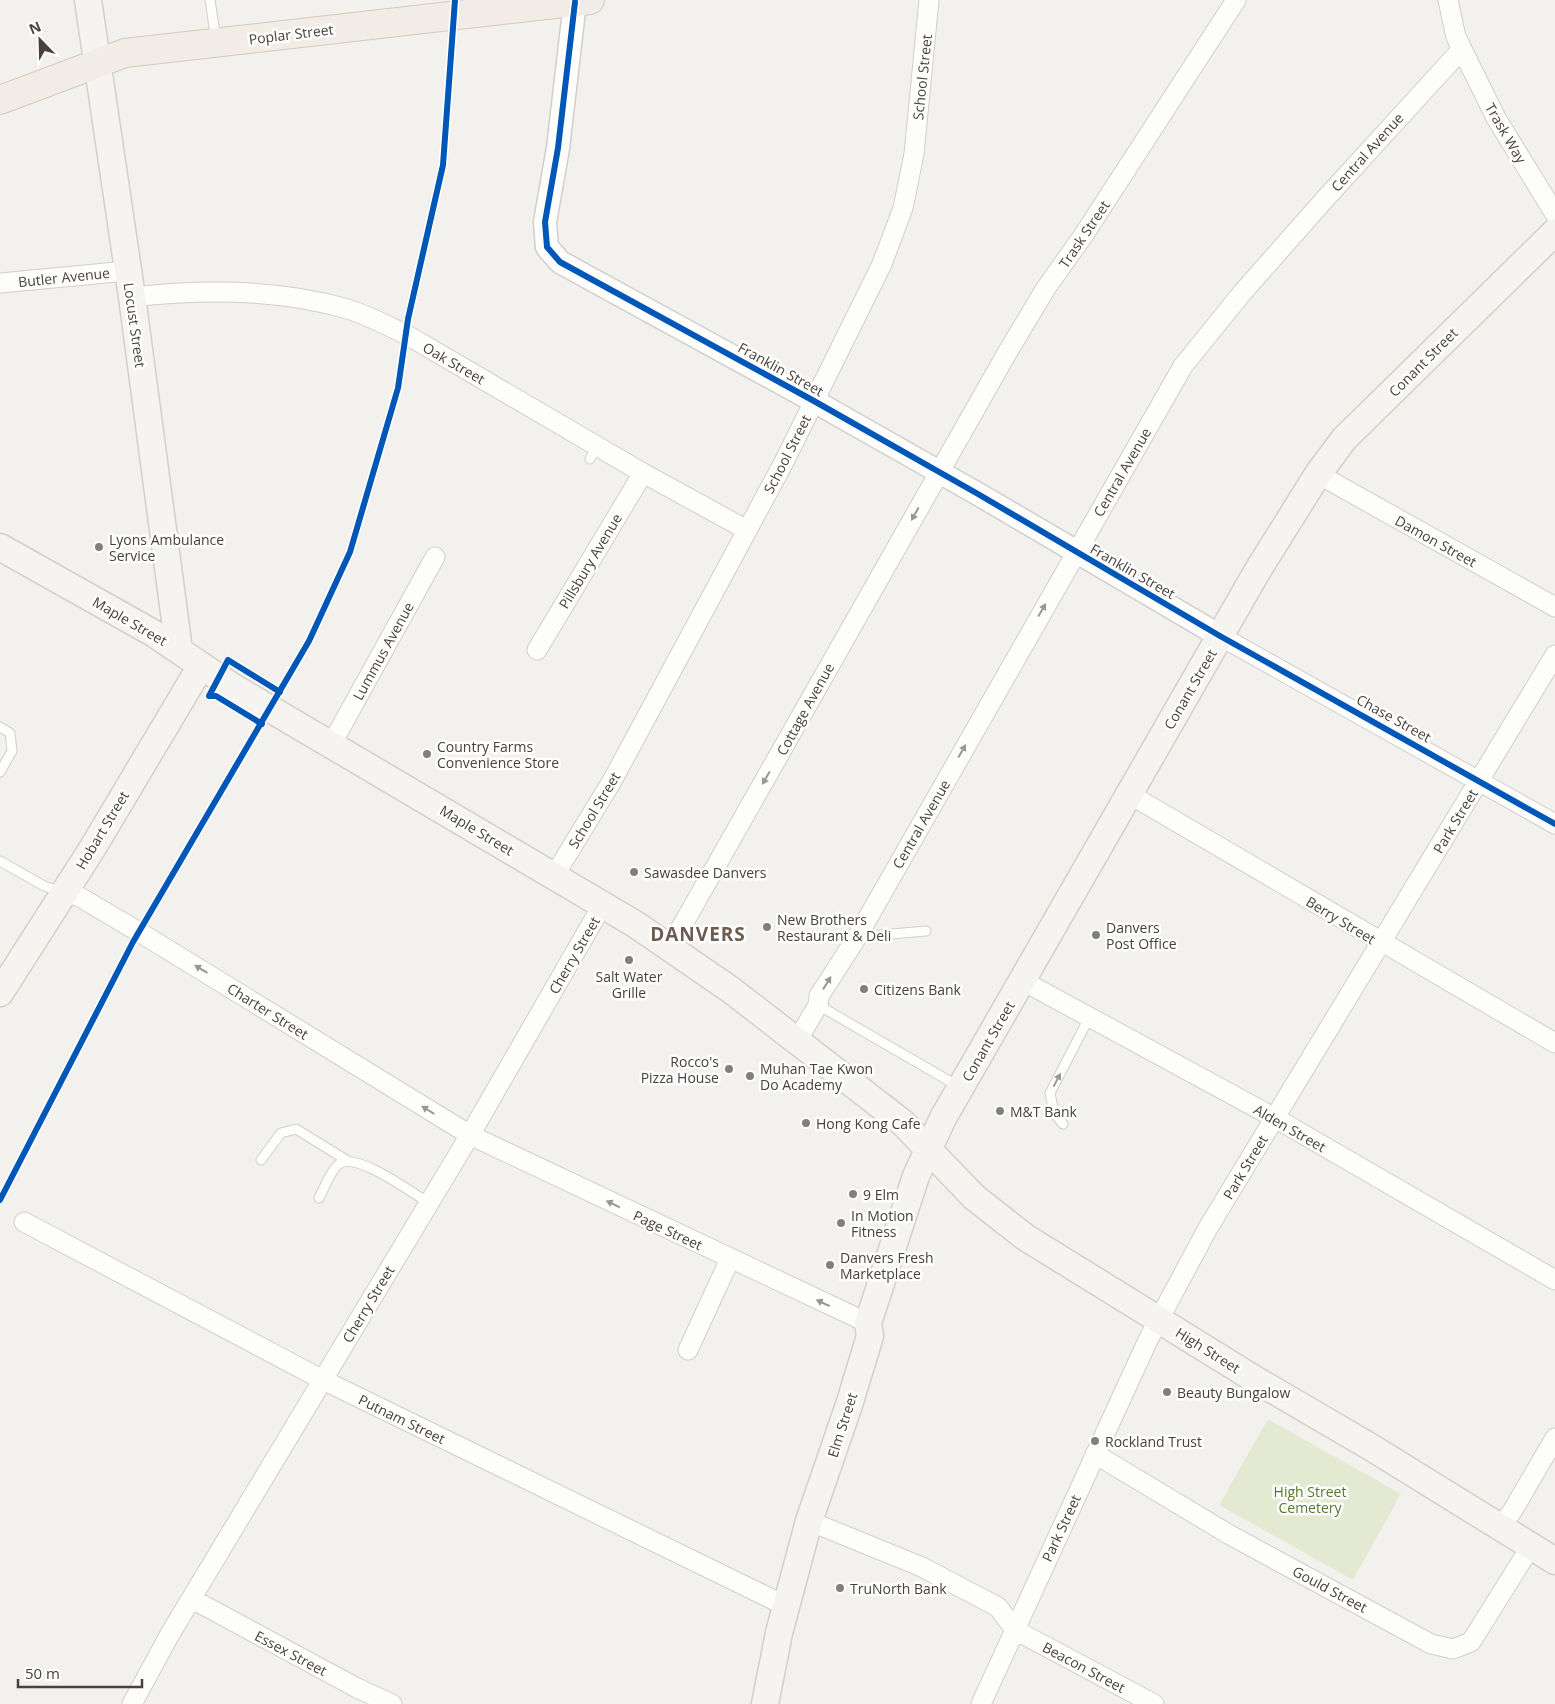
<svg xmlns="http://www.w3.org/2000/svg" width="1555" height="1704" viewBox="0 0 1555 1704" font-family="'Open Sans',sans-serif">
<rect width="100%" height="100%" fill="#f3f1ee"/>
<path fill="#e4ead1" d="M1268,1419l133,75 -48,86 -134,-75z"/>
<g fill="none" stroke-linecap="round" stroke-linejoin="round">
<g stroke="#d1cecc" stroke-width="11">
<path id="service" d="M210,0l6,40
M590,459l7,-13
M0,727l10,6 2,18 -12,21
M0,861l44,25 18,6
M857,937l69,-6
M818,1005l140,81
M1063,1124l-9,-11 -4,-20 40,-77
M261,1160l20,-27 15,-4 52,32
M319,1198c5,-9 11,-27 20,-34 17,-13 73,29 90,39"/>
</g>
<g stroke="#d1cecc" stroke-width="21">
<path id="minor" d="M1462,49l34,69 59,96
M0,283l127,-12
M132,297c69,-8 144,-8 212,11 22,6 42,17 63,27l236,138 104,57
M1318,474l237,133
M1220,636l335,188
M537,650l106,-177
M331,745l104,-188
M1129,794l426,249
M554,876l58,-95 172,-319 98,-198 21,-56 11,-54 15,-154
M63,893l15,3 61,36 331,203 398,188
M670,947l337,-594 39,-65 37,-52 153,-236
M1023,981l252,137 280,162
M797,1041l21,-36 1,-9 38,-59 326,-571 59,-73 83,-94 137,-150 -6,-12 -8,-37
M24,1222l299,158 463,226
M688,1350l42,-91
M1095,1454l135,81 201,109 22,5 18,-7 60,-96
M809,1521l113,46 76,40 17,23 139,74
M1501,1527l12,-17 42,-72
M192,1599l165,89 35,16
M132,1704l38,-70 300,-499 133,-231
M981,1704l167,-364 60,-112 347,-573"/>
</g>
<g stroke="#d1cecc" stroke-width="25">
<path id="tertiary" d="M575,2l-17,146 -13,74 2,25 13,15 254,139 164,93 242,142"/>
</g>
<g stroke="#d4cfc9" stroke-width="29">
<path id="secondary" d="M88,0l44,297 47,353
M0,547l153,86 80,54 402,237 96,66 172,133 71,74 51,40 231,143 113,66 186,115
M0,993l92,-144 109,-183
M765,1704l14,-71 30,-112 40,-116 21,-69 -2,-13 48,-147 27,-58 315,-548 60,-96 26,-35 211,-207"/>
</g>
<g stroke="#d4c9bd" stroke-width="30">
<path id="primary" d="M0,100l125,-47 465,-53"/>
</g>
<use href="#service" stroke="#fdfdfc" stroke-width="9"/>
<use href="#minor" stroke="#fdfdfc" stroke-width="19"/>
<use href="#tertiary" stroke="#fdfdfc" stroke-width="22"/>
<use href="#secondary" stroke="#f6f4f1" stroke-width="26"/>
<use href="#primary" stroke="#f1ede6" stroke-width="28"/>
<g stroke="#fff" stroke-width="9">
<path id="cycleway" d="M575,2l-17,146 -13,74 2,25 13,15 254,139 164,93 242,142 335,188
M262,724l-46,-28h-7l19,-36 52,32
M0,1200l133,-258 176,-301 41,-89 48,-164 10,-69 35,-154 12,-165"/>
</g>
<use href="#cycleway" stroke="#0057b8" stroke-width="6"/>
</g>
<defs><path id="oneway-solid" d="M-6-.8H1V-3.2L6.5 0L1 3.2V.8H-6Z" transform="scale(1.25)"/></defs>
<g fill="#9a9691">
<use href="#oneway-solid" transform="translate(915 514) rotate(119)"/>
<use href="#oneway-solid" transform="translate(1042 610) rotate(-60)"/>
<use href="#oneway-solid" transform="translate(962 751) rotate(-60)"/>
<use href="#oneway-solid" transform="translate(766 778) rotate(120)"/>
<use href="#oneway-solid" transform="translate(201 969) rotate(-149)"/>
<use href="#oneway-solid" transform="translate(827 983) rotate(-58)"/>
<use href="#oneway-solid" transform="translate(1057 1080) rotate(-62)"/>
<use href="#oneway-solid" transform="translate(428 1110) rotate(-148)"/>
<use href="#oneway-solid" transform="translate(613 1204) rotate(-154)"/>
<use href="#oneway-solid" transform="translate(823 1303) rotate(-155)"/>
</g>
<g fill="#847f79" stroke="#fff" stroke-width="2">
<circle cx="99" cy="547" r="5"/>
<circle cx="427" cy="754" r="5"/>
<circle cx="634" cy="872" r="5"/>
<circle cx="767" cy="927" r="5"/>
<circle cx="1096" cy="935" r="5"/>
<circle cx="629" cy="960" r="5"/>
<circle cx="864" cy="989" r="5"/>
<circle cx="729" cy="1069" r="5"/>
<circle cx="750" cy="1076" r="5"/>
<circle cx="1000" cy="1111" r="5"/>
<circle cx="806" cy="1123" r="5"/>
<circle cx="853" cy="1194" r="5"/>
<circle cx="841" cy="1223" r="5"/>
<circle cx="830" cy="1265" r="5"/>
<circle cx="1167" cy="1392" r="5"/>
<circle cx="1095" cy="1441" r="5"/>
<circle cx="840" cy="1588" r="5"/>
</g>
<g text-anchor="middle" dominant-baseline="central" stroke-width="5" stroke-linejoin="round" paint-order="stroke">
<g font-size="14" fill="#49413a" stroke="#fff">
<text transform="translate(291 34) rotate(-7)">Poplar Street</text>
<text transform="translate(922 77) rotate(-84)">School Street</text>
<text transform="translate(1506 133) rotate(60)">Trask Way</text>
<text transform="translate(1367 152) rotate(-48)">Central Avenue</text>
<text transform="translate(1084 234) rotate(-56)">Trask Street</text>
<text transform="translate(64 277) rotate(-6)">Butler Avenue</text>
<text transform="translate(135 325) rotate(82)">Locust Street</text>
<text transform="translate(1423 362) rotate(-45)">Conant Street</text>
<text transform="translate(454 363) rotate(30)">Oak Street</text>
<text transform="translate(781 369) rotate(29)">Franklin Street</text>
<text transform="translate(787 454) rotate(-63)">School Street</text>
<text transform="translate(1122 472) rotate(-60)">Central Avenue</text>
<text transform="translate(1436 541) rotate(29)">Damon Street</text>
<text transform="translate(590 561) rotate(-59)">Pillsbury Avenue</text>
<text transform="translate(1133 571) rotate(30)">Franklin Street</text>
<text transform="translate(130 621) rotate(30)">Maple Street</text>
<text transform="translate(383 651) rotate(-61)">Lummus Avenue</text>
<text transform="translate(1190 689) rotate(-60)">Conant Street</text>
<text transform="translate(805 709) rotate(-61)">Cottage Avenue</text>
<text transform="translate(1394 718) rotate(29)">Chase Street</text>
<text transform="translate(594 810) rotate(-59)">School Street</text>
<text transform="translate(1455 821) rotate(-59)">Park Street</text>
<text transform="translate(921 824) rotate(-60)">Central Avenue</text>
<text transform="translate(102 830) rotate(-59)">Hobart Street</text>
<text transform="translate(477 830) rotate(31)">Maple Street</text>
<text transform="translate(1341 920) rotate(31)">Berry Street</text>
<text transform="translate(574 955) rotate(-60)">Cherry Street</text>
<text transform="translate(268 1011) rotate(32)">Charter Street</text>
<text transform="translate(988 1041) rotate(-60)">Conant Street</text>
<text transform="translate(1290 1128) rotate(30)">Alden Street</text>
<text transform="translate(1245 1167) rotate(-59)">Park Street</text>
<text transform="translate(668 1230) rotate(25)">Page Street</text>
<text transform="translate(368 1304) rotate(-59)">Cherry Street</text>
<text transform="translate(1208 1350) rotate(32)">High Street</text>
<text transform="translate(402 1419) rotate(26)">Putnam Street</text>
<text transform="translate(842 1425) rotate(-72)">Elm Street</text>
<text transform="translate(1061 1528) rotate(-65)">Park Street</text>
<text transform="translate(1330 1589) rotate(28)">Gould Street</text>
<text transform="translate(291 1653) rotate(28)">Essex Street</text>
<text transform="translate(1084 1667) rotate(28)">Beacon Street</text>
</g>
<g font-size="14" fill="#49413a" stroke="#fff" text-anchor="start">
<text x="109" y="539">Lyons Ambulance<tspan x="109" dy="16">Service</tspan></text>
<text x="437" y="746">Country Farms<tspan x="437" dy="16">Convenience Store</tspan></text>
<text x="644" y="872">Sawasdee Danvers</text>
<text x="777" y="919">New Brothers<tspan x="777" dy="16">Restaurant &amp; Deli</tspan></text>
<text x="1106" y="927">Danvers<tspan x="1106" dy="16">Post Office</tspan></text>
<text x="629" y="976" text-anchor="middle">Salt Water<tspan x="629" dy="16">Grille</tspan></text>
<text x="874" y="989">Citizens Bank</text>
<text x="719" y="1061" text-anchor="end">Rocco's<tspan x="719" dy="16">Pizza House</tspan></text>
<text x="760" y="1068">Muhan Tae Kwon<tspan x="760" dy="16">Do Academy</tspan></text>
<text x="1010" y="1111">M&amp;T Bank</text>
<text x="816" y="1123">Hong Kong Cafe</text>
<text x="863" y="1194">9 Elm</text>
<text x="851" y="1215">In Motion<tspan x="851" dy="16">Fitness</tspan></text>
<text x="840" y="1257">Danvers Fresh<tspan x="840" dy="16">Marketplace</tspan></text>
<text x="1177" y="1392">Beauty Bungalow</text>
<text x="1105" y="1441">Rockland Trust</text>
<text x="850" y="1588">TruNorth Bank</text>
</g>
<g font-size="14" fill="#567631" stroke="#fff">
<text x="1310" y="1491">High Street<tspan x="1310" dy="16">Cemetery</tspan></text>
</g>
<g font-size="19" font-weight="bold" letter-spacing="1" fill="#6b5d52" stroke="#fff">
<text x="698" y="934">DANVERS</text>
</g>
</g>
<g transform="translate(40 40) rotate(337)" stroke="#ffffff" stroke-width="4" paint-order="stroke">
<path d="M0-4L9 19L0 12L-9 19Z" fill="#49413a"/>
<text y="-8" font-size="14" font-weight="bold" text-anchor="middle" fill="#49413a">N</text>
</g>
<path d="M18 1679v8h124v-8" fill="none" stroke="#49413a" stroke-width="2.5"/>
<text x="25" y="1679" font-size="15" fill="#49413a" stroke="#ffffff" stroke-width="4" paint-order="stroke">50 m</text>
</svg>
